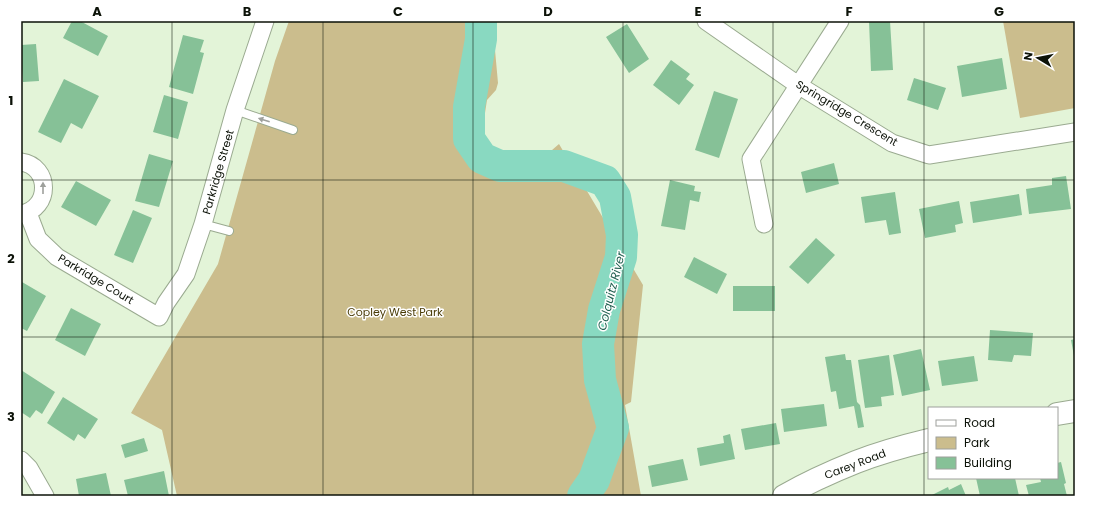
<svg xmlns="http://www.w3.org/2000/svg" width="1096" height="517" viewBox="0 0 1096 517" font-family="Poppins,sans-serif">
<rect width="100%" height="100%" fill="#e3f4d8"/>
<path fill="#cbbd8d" d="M289,21h201l4,18 4,44 -2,7 -9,10 -2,13 -3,23 5,15 10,7 20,2 15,3h5l22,-19 84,141 -12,117 -6,3 16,91h-464l-15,-66 -31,-17 87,-149 57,-203z
M1003,21h72v87l-55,10z"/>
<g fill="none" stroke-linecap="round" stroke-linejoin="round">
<path stroke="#89d9c1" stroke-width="32" d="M481,21v18l-12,68v32l13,19 18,8h64l41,15 10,16 7,38 -1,22 -17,53 -6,34 2,36 13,48 -13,35 -6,17 -11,16"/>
</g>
<path fill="#86c197" d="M72,21h8l28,15 -10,20 -35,-18z
M869,21h21l3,49 -22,1z
M627,24l22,35 -20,14 -23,-36z
M183,35l21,5 -4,12 4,1 -11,41 -24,-7z
M36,44l3,37 -16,1 -1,-14h-1v-23z
M1002,58l5,31 -45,8 -5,-31z
M671,60l19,14 -4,5 8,6 -15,20 -26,-20z
M914,78l32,10 -8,22 -31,-10z
M64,79l35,17 -17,33 -11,-6 -10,20 -23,-11z
M714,91l24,8 -19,59 -24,-8z
M164,95l24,7 -10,37 -25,-7z
M149,154l24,7 -14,46 -24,-6z
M834,163l5,21 -33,9 -5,-21z
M1066,176l5,33 -42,5 -3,-25 26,-4v-7z
M670,180l25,6 -1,5 7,1 -2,10 -9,-2 -5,30 -24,-4z
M76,181l35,19 -15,26 -35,-19z
M895,192l6,41 -12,2 -3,-15 -21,3 -4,-26z
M1019,194l3,21 -49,8 -3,-21z
M959,201l4,22 -8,2 1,7 -31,6 -6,-29z
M133,210l19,8 -19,45 -19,-8z
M816,238l19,17 -27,29 -19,-17z
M694,257l33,17 -10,20 -33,-17z
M22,282l24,14 -19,35 -6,-3v-44z
M733,286h42v25h-42z
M71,308l30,16 -16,32 -30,-16z
M990,330l43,3 -2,23 -17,-1 -2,7 -24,-2z
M1075,339v17h-1l-3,-16z
M921,349l9,41 -28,6 -9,-41z
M845,354l1,6h5l6,42 3,3 4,22 -6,1 -4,-22 -15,3 -3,-18 -5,1 -6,-35z
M889,355l5,40 -13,2 1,9 -17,2 -7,-48z
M974,356l4,25 -36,5 -4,-25z
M21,370l34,22 -13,22 -6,-4 -6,8 -9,-6z
M63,397l35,22 -13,20 -7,-5 -4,7 -27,-18z
M824,404l3,22 -43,6 -3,-23z
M776,423l4,21 -35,6 -4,-21z
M730,434l5,25 -35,7 -3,-18 27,-5 -1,-7z
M144,438l4,13 -23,7 -4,-13z
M683,459l5,21 -36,7 -4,-21z
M1061,462l5,21 -2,1 3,12h-38l-3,-11 15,-3 -1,-4h17v-15z
M164,471l5,25h-41l-4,-16z
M106,473l5,23h-32l-3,-17z
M976,478h39l4,18h-39z
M961,484l5,12h-36l18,-9 1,3z"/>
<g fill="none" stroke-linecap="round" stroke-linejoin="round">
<g stroke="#9aaa90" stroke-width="10">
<path id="lane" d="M235,110l58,20
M203,224l26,7"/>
</g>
<g stroke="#9aaa90" stroke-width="19">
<path id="street" d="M706,21l92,64 94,58 37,12 146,-23
M21,162c30,4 30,47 0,52
M28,213l10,26 19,18 102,60 7,-14 20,-29 17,-50 32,-114 30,-89
M764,224l-13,-65 89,-138
M21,460l8,8 16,28"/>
</g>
<g stroke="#9aaa90" stroke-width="24">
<path id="secondary" d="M1057,414l18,-3
M784,496c23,-13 47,-24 72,-34 23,-9 48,-16 73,-22"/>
</g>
<use href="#lane" stroke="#fff" stroke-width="8"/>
<use href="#street" stroke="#fff" stroke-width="17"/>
<use href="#secondary" stroke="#fff" stroke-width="22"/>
</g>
<defs><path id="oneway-solid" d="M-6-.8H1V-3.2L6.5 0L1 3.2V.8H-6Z"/></defs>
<g fill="#9ea09c">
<use href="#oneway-solid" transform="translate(264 120) rotate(-162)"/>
<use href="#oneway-solid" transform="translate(43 188) rotate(-90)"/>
</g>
<path fill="none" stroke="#0c1208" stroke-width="1" stroke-opacity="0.55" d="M172,21v475M323,21v475M473,21v475M623,21v475M773,21v475M924,21v475M21,180h1054M21,337h1054"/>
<g text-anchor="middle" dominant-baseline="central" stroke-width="3" stroke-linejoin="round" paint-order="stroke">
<g font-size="11" fill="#0c1208" stroke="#fff">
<text transform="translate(847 113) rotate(31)">Springridge Crescent</text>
<text transform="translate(218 172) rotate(-74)">Parkridge Street</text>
<text transform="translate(96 279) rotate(31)">Parkridge Court</text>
<text transform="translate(855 464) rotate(-21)">Carey Road</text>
</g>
<g font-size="11" fill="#4a3c07" stroke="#fff">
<text x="395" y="312">Copley West Park</text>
</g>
<g font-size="12" font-style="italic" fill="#236151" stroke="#fff">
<text transform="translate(611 291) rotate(-76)">Colquitz River</text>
</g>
</g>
<rect width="1096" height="517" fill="none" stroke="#ffffff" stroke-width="44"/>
<rect x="928" y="407" width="130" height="72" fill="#ffffff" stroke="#9ea09c"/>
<rect x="936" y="420" width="20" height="6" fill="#ffffff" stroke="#9ea09c"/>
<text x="964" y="427" font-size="12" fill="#0c1208">Road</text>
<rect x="936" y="437" width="20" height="12" fill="#cbbd8d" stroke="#9ea09c"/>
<text x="964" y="447" font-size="12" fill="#0c1208">Park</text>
<rect x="936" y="457" width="20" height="12" fill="#86c197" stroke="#9ea09c"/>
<text x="964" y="467" font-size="12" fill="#0c1208">Building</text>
<g transform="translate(1038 58) rotate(280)" stroke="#ffffff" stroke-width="3" paint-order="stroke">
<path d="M0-3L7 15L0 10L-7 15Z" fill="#0c1208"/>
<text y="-6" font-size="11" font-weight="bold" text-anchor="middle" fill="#0c1208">N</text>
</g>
<rect x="22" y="22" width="1052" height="473" fill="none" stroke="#0c1208" stroke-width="1.5"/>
<g font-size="13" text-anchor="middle" font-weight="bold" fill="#0c1208">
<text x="97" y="16">A</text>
<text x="247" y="16">B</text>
<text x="398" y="16">C</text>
<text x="548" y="16">D</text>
<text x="698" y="16">E</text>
<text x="849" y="16">F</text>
<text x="999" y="16">G</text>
<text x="11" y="105">1</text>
<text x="11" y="263">2</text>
<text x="11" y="421">3</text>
</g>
</svg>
